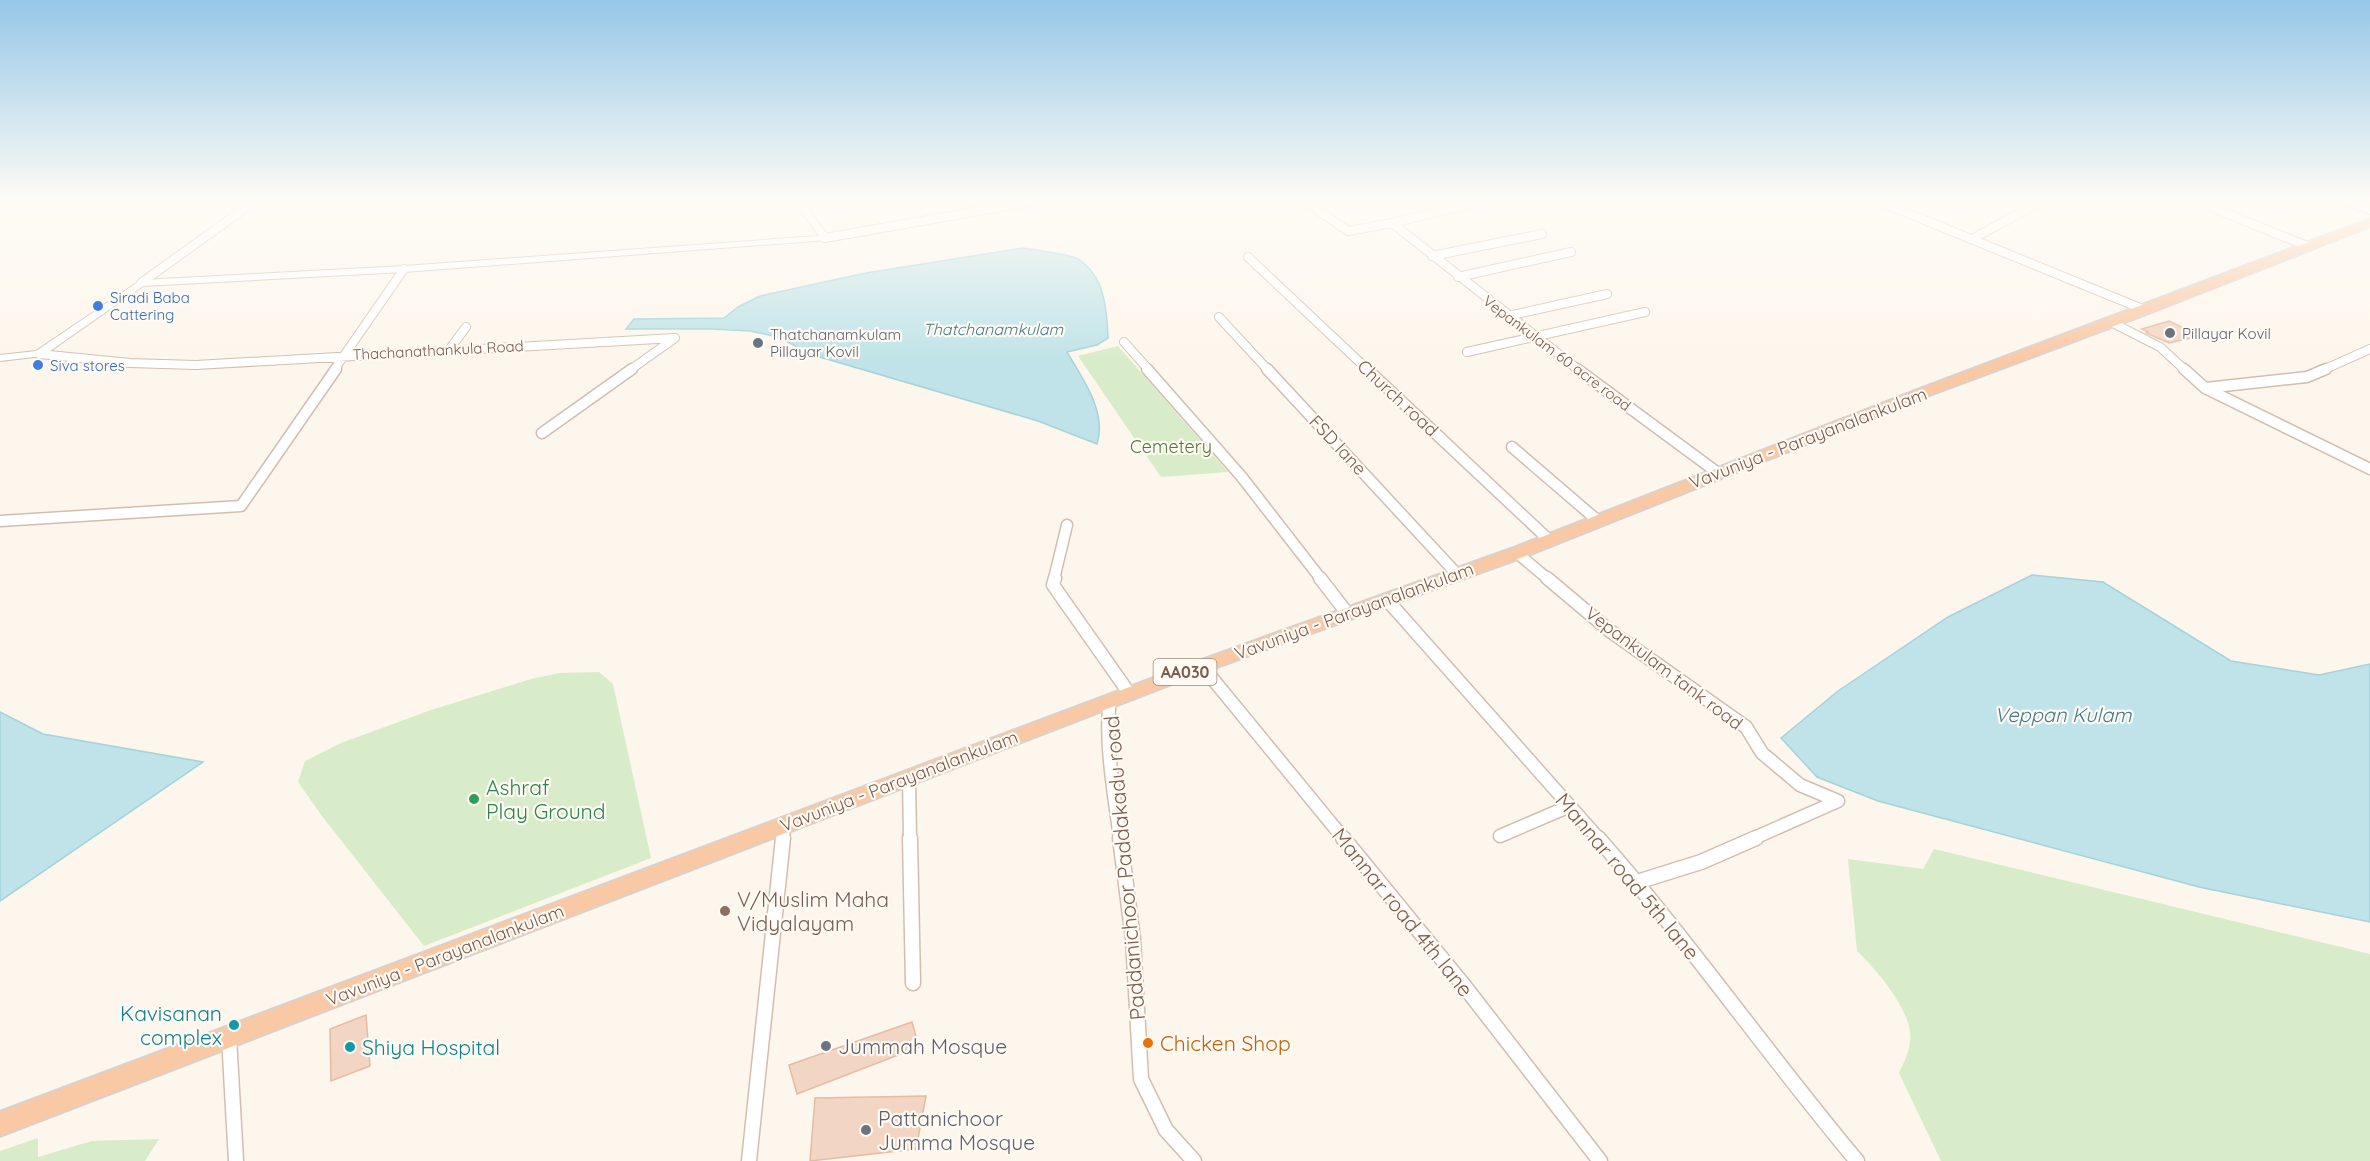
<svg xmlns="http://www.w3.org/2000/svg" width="2370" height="1161" viewBox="0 0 2370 1161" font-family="Quicksand,sans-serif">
<rect width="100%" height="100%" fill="#fdf6ec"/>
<path fill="#d8ecc9" d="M1118,346l110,126 -67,5 -83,-121z
M599,672l14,12 38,174 -227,88 -102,-130 -24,-34 7,-21 36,-18 90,-33 100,-31 29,-6z
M1934,849l436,105v207h-429l-42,-88c4,-9 10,-20 11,-31 5,-28 -34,-73 -53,-91l-9,-92 75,10z
M38,1138v19l54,-16 67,-2 -14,22h-145v-10z"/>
<path fill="#bfe3e8" stroke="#a5d3da" stroke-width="1.5" d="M1023,248c11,2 47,6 55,11 27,17 29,51 30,79l-11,7 -30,7c16,27 40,60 30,92l-59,-23 -225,-66 -35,-18 -28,-6 -38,-2h-86l8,-10 90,-1 14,-11 22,-11 106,-23z
M2032,575l71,7 128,79 88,14 51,-11v258l-171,-35 -321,-86 -61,-24 -36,-39 57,-47 110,-74z
M0,712l43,22 160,28 -203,139z"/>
<path fill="#f3d5c3" stroke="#e6bba3" stroke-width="1.5" d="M2169,321l31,15 -31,7 -23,-10 2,-1 -6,-3z
M366,1015l4,51 -39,15 -1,-52z
M912,1022l7,25 -122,47 -8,-29z
M926,1096l-10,53 -106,12 5,-63z"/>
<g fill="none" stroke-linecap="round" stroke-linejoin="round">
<g stroke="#d1beb0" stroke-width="10">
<path id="minor-far3" d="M1304,201l44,30 44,-8 187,147
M1878,201l267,109
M2345,201l25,9
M2213,208l94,38
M1392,223l89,-22
M825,238l211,-37
M1972,239l70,-38
M1432,256l110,-22
M1248,257l120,113
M1458,277l113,-25
M141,283l114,-82
M1508,316l99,-22
M1219,317l49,53
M2111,322l49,25 25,23
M1124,342l25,28
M449,350l17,-23
M1467,352l178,-40
M39,354l91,9 66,2 479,-27 -45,32
M334,370l70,-101
M2323,370l47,-21"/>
</g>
<g stroke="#d1beb0" stroke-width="13">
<path id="minor-far2" d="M1147,369l94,107 80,103
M1267,369l190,205
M1367,369l181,170
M1577,369l141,104
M2184,369l21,19 165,81
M2206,388l101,-11 19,-8
M542,433l90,-64
M1512,447l85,73
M0,521l241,-15 95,-137
M1517,553l31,26
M1054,579l13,-54"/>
</g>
<g stroke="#d1beb0" stroke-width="15">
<path id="minor-far1" d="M1055,578l-2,7 76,108
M1320,578l27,35
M1547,578l63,53 136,96 16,26 38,32 38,16
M1388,601l211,238
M1202,666l142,173
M1110,701c-6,41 5,97 10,138
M909,778l1,61
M1500,836l70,-30
M783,839l1,-14
M1752,839l86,-38"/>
</g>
<g stroke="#d1beb0" stroke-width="17">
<path id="minor" d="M910,838l3,145
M1120,838l13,101 8,140 25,51 28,31
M1343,838l122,149 135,174
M1598,838c91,103 170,217 259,323
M1637,882l64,-20 55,-24
M229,1037l7,124
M749,1161l34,-323"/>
</g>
<g stroke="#d1beb0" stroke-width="2">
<path id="tertiary" d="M794,201h8l28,37 -2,2 -424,32 -261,14 -100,70 -43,5v-6l36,-4 105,-71 263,-14 415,-30z"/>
</g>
<g stroke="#dad1cd" stroke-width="4">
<path id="trunk" d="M2370,219v7l-221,87 -222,83 -404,161 -315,113 -1208,466v-24l1196,-450 315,-113 406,-159z"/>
</g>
<use href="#minor-far3" stroke="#fff" stroke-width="8"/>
<use href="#minor-far2" stroke="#fff" stroke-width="10"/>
<use href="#minor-far1" stroke="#fff" stroke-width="12"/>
<use href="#minor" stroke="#fff" stroke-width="14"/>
<use href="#tertiary" fill="#fff" fill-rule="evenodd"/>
<use href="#trunk" fill="#f9c8a4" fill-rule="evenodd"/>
</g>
<linearGradient id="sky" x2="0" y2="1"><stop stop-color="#97c7e8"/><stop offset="0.55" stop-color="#fefbf6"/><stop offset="1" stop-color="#fefbf6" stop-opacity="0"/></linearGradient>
<rect width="2370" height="363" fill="url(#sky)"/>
<g fill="#3f7fe0" stroke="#fffaf3" stroke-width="2">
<circle cx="98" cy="306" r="6"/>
<circle cx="38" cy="365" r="6"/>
</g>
<g fill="#6b7280" stroke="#fffaf3" stroke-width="2">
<circle cx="2170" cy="333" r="6"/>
<circle cx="758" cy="343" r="6"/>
<circle cx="826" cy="1046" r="6"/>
<circle cx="866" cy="1130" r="6"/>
</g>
<circle fill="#2e9e5b" stroke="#fffaf3" stroke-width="2" cx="474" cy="799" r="6"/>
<circle fill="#8d6e63" stroke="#fffaf3" stroke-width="2" cx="725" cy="911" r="6"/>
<g fill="#0f9aa8" stroke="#fffaf3" stroke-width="2">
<circle cx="234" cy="1025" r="6"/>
<circle cx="350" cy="1047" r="6"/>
</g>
<circle fill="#e8710a" stroke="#fffaf3" stroke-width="2" cx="1148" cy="1043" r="6"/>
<g text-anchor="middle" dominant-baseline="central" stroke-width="4.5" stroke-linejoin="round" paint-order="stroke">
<g font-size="15" fill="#366cbe" stroke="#fffaf3" text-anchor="start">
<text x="110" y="297">Siradi Baba<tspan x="110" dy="17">Cattering</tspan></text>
<text x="50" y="365">Siva stores</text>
</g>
<g font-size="15" fill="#5b616d" stroke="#fffaf3" text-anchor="start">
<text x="2182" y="333">Pillayar Kovil</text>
<text x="770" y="334">Thatchanamkulam<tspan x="770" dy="17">Pillayar Kovil</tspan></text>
</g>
<g font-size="15" fill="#7a5c4d" stroke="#fffaf3">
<text transform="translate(438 350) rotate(-3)">Thachanathankula Road</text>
<text transform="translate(1557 353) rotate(37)">Vepankulam 60 acre road</text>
</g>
<g font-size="16" font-style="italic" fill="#437c86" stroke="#fffaf3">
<text x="993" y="329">Thatchanamkulam</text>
</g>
<rect fill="#fffaf3" stroke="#a28b7f" stroke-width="1.5" x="1153.5" y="659" width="63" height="26" rx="4.5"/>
<g font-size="16" font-weight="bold" fill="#7a5c4d">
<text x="1185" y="672">AA030</text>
</g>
<g font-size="18" fill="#7a5c4d" stroke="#fffaf3">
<text transform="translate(1398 398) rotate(43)">Church road</text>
<text transform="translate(1808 438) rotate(-21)">Vavuniya - Parayanalankulam</text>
<text transform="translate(1338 445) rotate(47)">FSD lane</text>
<text transform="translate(1354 611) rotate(-20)">Vavuniya - Parayanalankulam</text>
<text transform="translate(1664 668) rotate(37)">Vepankulam tank road</text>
<text transform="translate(899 781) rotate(-21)">Vavuniya - Parayanalankulam</text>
<text transform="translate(445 955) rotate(-21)">Vavuniya - Parayanalankulam</text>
</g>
<g font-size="18" fill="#537a41" stroke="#fffaf3">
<text x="1171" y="446">Cemetery</text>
</g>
<g font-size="20" font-style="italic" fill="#437c86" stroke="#fffaf3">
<text x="2063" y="714">Veppan Kulam</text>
</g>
<g font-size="21" fill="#27864d" stroke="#fffaf3" text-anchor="start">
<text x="486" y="787">Ashraf<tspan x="486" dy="24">Play Ground</tspan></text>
</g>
<g font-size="21" fill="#7a5c4d" stroke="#fffaf3">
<text transform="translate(1124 868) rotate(-95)">Paddanichoor Paddakadu road</text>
<text transform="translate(1628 876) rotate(50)">Mannar road 5th lane</text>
<text transform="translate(1403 912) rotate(51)">Mannar road 4th lane</text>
</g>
<g font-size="21" fill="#785e54" stroke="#fffaf3" text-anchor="start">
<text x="737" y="899">V/Muslim Maha<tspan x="737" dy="24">Vidyalayam</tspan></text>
</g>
<g font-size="21" fill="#0d838f" stroke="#fffaf3" text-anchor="end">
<text x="222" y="1013">Kavisanan<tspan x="222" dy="24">complex</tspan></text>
<text x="362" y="1047" text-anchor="start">Shiya Hospital</text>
</g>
<g font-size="21" fill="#c56008" stroke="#fffaf3" text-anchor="start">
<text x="1160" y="1043">Chicken Shop</text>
</g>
<g font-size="21" fill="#5b616d" stroke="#fffaf3" text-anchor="start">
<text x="838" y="1046">Jummah Mosque</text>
<text x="878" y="1118">Pattanichoor<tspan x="878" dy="24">Jumma Mosque</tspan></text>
</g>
</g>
</svg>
